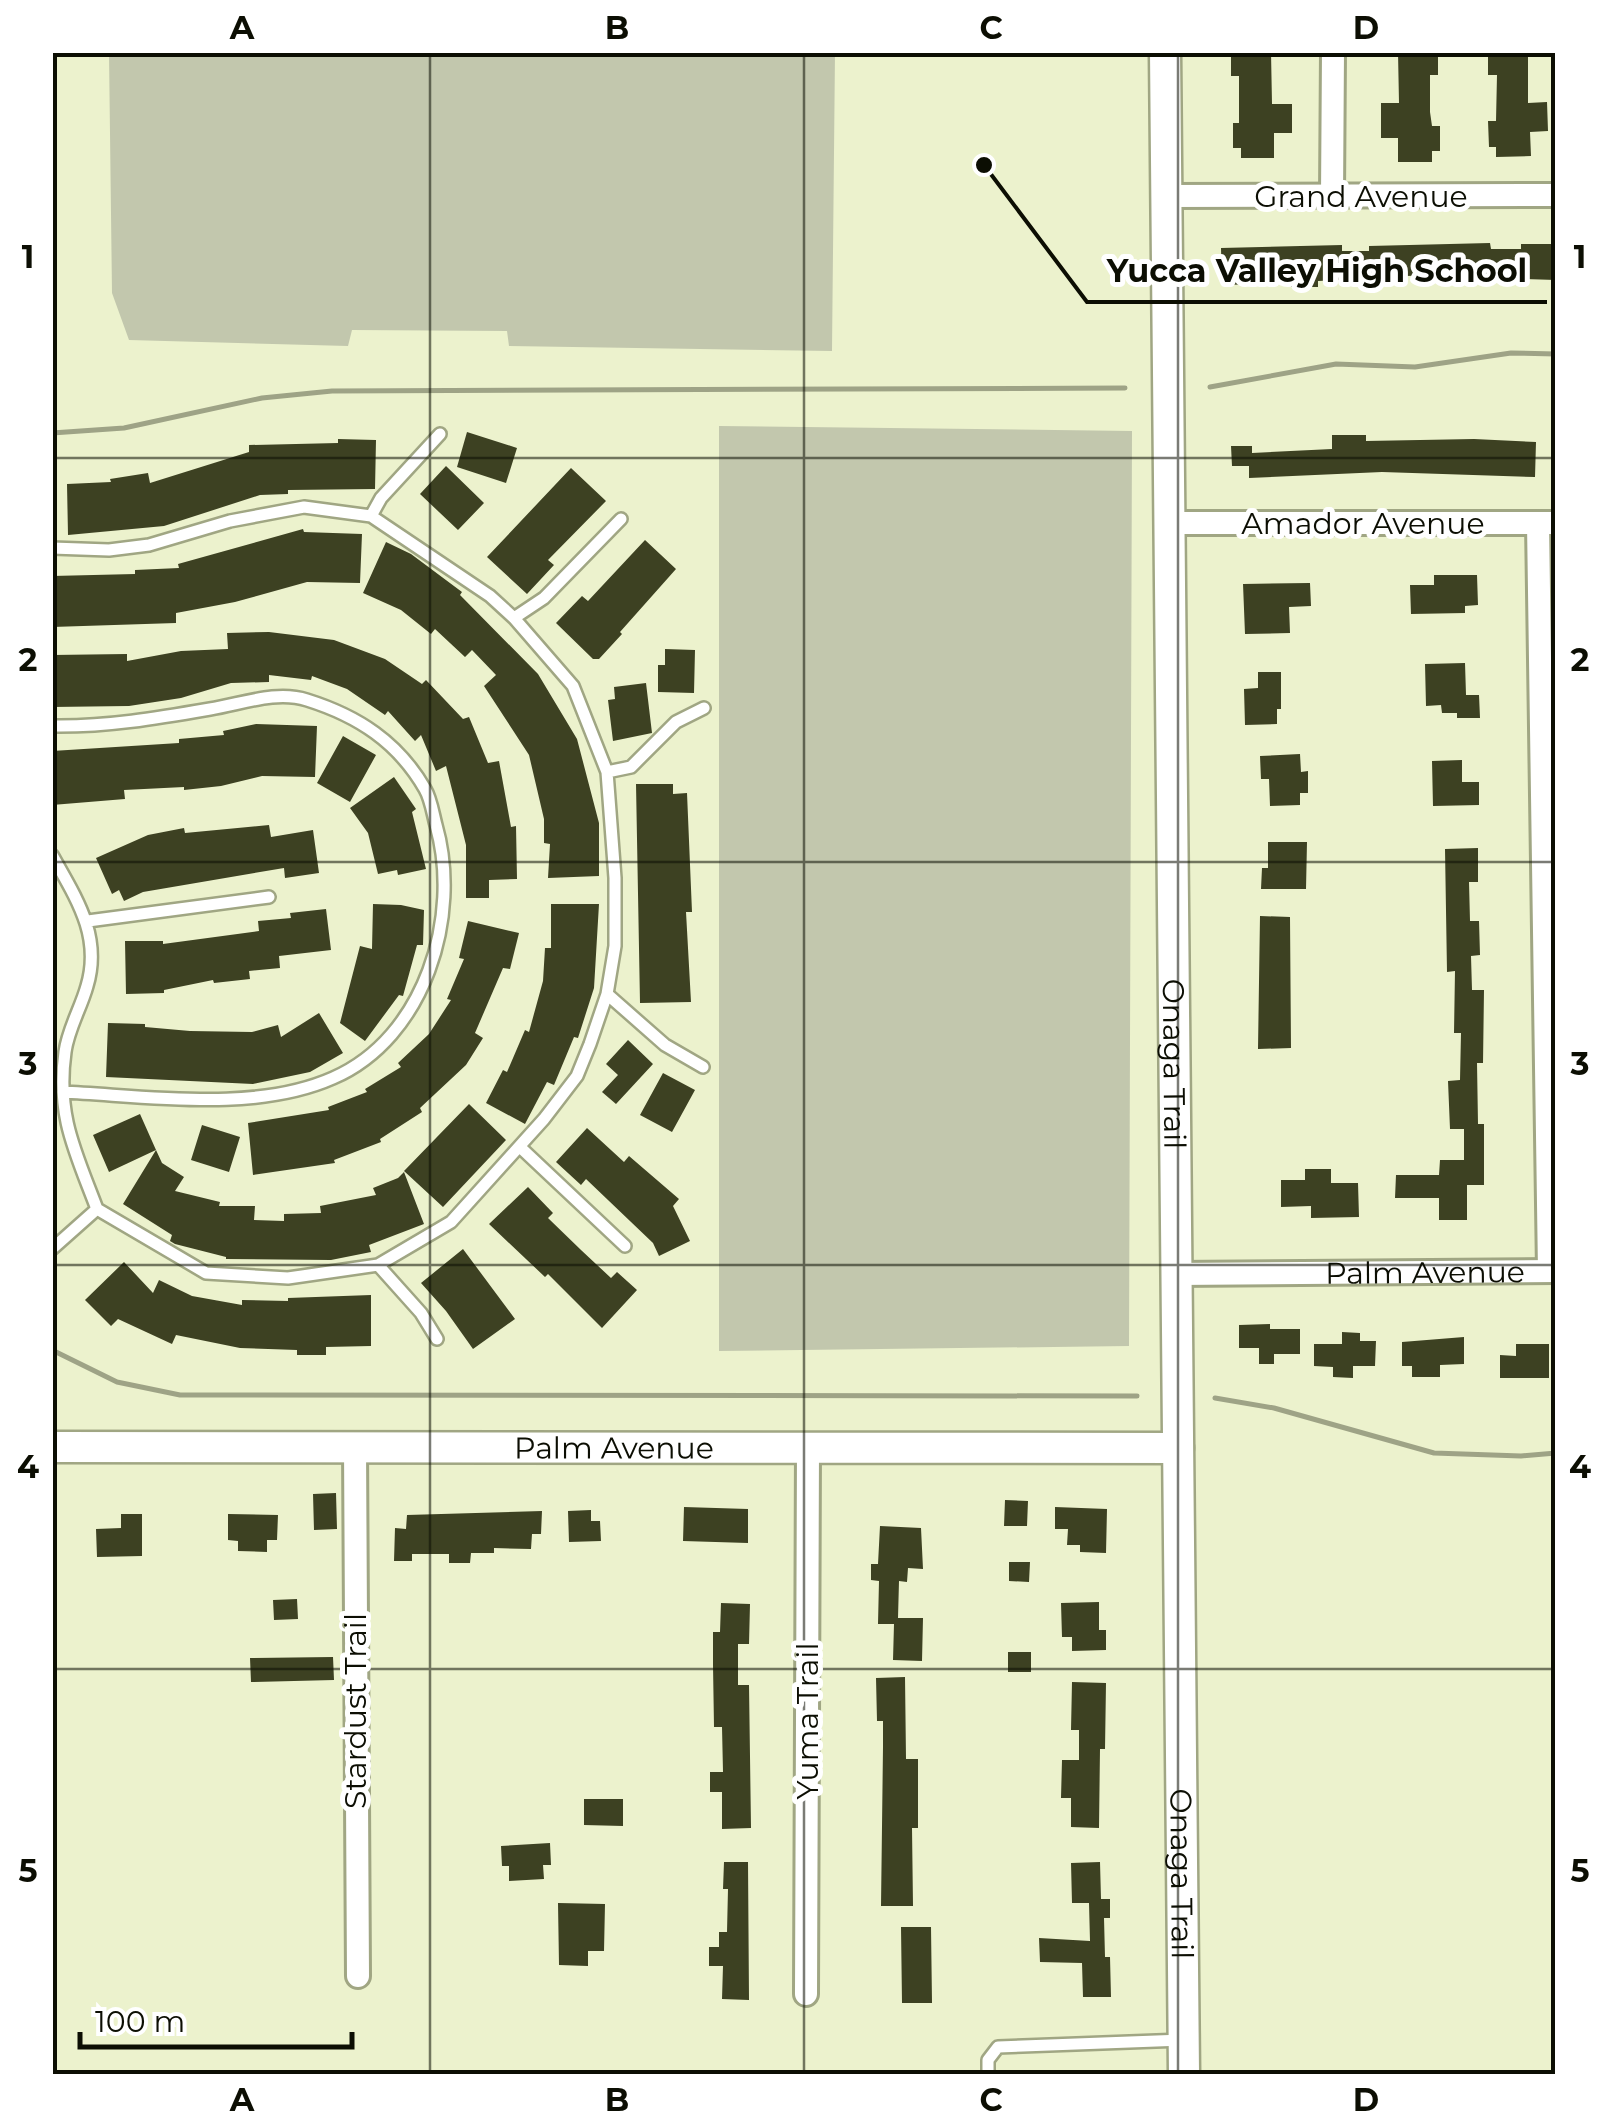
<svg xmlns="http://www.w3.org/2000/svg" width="1608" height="2127" viewBox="0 0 1608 2127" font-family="Montserrat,sans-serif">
<rect width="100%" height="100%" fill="#ecf2cd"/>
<path fill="#c2c7ad" d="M109,53h726l-3,298 -323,-5 -2,-15 -155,-1 -4,16 -219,-6 -17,-47z
M719,426l413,5 -3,915 -410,5z"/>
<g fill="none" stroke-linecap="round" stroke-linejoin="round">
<path stroke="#9ea386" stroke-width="5" d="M1210,387l126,-23 79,3 96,-14 45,1
M52,433l72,-5 138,-30 70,-7 793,-3
M52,1350l65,32 63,13 957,1
M1215,1398l59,10 160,45 87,3 35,-3"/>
</g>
<path fill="#3d4122" d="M1231,52h40l1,52h20v29h-18v25h-33v-10h-8v-25h6v-47h-8z
M1398,52h40v23h-8v37l2,14h8v25h-8v11h-34v-24h-17v-35h18z
M1488,52h40v51l19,-1 1,29 -18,1 1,24 -35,1v-10h-7l-1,-26h8l1,-46h-9z
M1490,243l1,6h30v-5h35v36l-36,-1v-8h-30v8l-44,1 -1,-5 -40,1v9h-26v-9l-38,-3v7l-23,1v6h-27v-14l-30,1v10l-39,1 -1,-37 121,-3v6h27v-5z
M467,432l50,16 -11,35 -49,-16z
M1332,435h34v6l108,-2 62,3 -1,35 -153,-5 -133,6v-12h-17l-1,-20h21v7l80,-4z
M338,439l38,1 -1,49 -87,1v4l-28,1 -96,31 -96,9 -1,-51 44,-2 -1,-3 38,-6 2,10 99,-31v-7l89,-2z
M446,466l38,37 -26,27 -38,-36z
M571,468l35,33 -58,59 6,5 -27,29 -40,-37z
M303,529l1,3 58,2 -2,49 -53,-1 -72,20 -59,11v10l-124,4v-51l83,-2v-4l44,-2 -1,-4z
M645,540l31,29 -56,63 2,2 -23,25h-6l-37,-36 26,-27 6,5z
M386,542l25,12 51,38 -2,3 78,79 39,65 22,84v53l-51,2 2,-34 -6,-1v-24l-15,-64 -45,-69 12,-11 -24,-25 -7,7 -30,-28 -4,5 -30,-24 -38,-17z
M1434,575h43l1,30 -13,1v7l-54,1 -1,-29h24z
M1310,583l1,23 -22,1 1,26 -45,1 -2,-50z
M269,632l65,8 51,19 37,25 4,-4 37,39 6,-2 19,46 11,-2 12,66 5,-1 1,53 -28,1v18h-23v-53l-20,-79 -10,5 -15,-36 -6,6 -27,-30 -3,4 -38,-26 -35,-13 -1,4 -42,-5v7l-38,1 -50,15 -52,8 -77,1v-52l75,-1v7l54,-10 47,-2 -1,-16z
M665,649l30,1 -1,43 -36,-1v-27h7z
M1465,663l1,32h13l1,23h-23v-5h-15l-1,-8 -15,1 -1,-42z
M1258,672h23v37h-4v15l-32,1 -1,-36 14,-1z
M646,683l6,50 -39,8 -5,-41 7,-1 -1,-12z
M256,724l61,2 -2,51 -53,-1 -41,10 -37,4v-3l-60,3 1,9 -73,6v-54l127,-8v-4l45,-4 -1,-4z
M343,736l33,19 -26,47 -33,-19z
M1300,754l1,18 7,-1v22h-8v12l-30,1 -1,-27h-8l-1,-23z
M1462,760v22h17v23l-46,1 -1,-45z
M394,777l22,32 -4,3 14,57 -28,6 -1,-5 -19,4 -10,-41 -18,-25z
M636,784h37v10l14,-1 5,119h-6l5,90 -51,1z
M269,825l2,12 42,-7 6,43 -34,5 -1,-10 -141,24 -19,9 -5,-11 -7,4 -16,-36 52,-23 36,-7 1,5z
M1268,842h39l-1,47h-45l1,-21h6z
M1478,848v34h-9l1,39h9l1,34 -9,1 1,34h12l-1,73h-6l1,61h6v61h-17v35h-28v-22h-44l1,-23h43l1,-15h24v-31h-14l-2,-48 12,-1 1,-47h-7l1,-62 -8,1 -2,-123z
M373,904l28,1 23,5 -1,35h-6l-14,51 -4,-1 -34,46 -25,-18 20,-77 12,3z
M551,904h48l-5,84 -16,50 -4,-1 -20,48 -7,-3 -22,42 -39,-21 17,-33 4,2 18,-42 4,2 14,-51 2,-33h6z
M326,909l5,41 -52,6 1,12 -31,3 1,8 -36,4 -1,-3 -49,10v3l-38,1 -1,-53h38v3l96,-13 -1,-10 33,-3 -1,-5z
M1260,916l30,1 1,131 -33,1z
M468,921l51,12 -9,36 -7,-1 -28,65 8,5 -17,27 -46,43 2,4 -42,27 1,3 -47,18 1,3 -82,12 -5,-52 81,-13 -1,-3 39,-15 -2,-3 36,-22 -3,-4 31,-29 22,-34 -4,-1 17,-40 -5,-1z
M319,1013l24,40 -33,19 -57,12 -147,-7 2,-54 37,1v3l45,4 62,1 26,-7 3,12z
M628,1040l25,24 -37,40 -14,-12 16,-17 -12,-11z
M663,1073l32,17 -23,42 -32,-17z
M469,1104l37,36 -63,67 -39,-36z
M140,1114l16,36 -47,22 -16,-37z
M202,1125l38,12 -11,35 -38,-12z
M587,1128l37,34 5,-6 50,43 -6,7 17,35 -31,15 -6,-13 -67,-64 -5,6 -25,-23z
M156,1150l6,13 22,14 -9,14 45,11 -1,4h36l-1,14 30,1v-7l37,-1 -1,-7 56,-11 -3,-7 25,-10 6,-6 20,52 -55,21 2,7 -40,8 -105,-1v-2l-51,-13 -5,-3 2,-6 -49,-31z
M1305,1169h26v14h27l1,34 -48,1v-12l-30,1v-27h24z
M528,1187l25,26 -5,5 33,32 30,28 6,-6 20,18 -35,38 -54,-54 -3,3 -56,-53z
M463,1249l52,70 -42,30 -27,-38 -25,-28z
M124,1262l29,31 6,-13 33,16 50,9v-5l46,1v-3l83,-3v51l-45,1v8h-29v-5l-57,-2 -64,-13 -4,9 -54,-25 -7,7 -26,-26z
M1270,1324v5h30v25h-26v10h-15v-16h-20v-23z
M1342,1332l18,1v8h16l-1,25h-22v12l-20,-1v-10l-19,-1v-22h28z
M1464,1337v27l-24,1v12h-28v-11h-10v-24z
M1516,1344h33v34h-49v-23l16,1z
M336,1493l1,36 -23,1 -1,-36z
M1005,1500l23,1 -1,25h-23z
M684,1507l64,2v34l-65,-2z
M1055,1507l52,2 -1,44 -26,-1v-7h-13l1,-16h-13z
M591,1510v11h9l1,20 -32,1 -1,-31z
M542,1511l-1,23h-9l-1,15 -37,-1v5h-23l-1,10h-21v-9h-37v7h-18l1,-33 11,1 1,-14z
M121,1514h21v42l-45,1 -1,-28 25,-1z
M228,1514l50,1 -1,25h-10v12l-29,-1v-10l-10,-1z
M880,1526l41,2 2,41 -15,-1 -1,14 -8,-1 -1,37h25l-1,43 -29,-1 1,-36h-16l1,-43 -8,-1v-16h7z
M1009,1562h21l-1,20 -20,-1z
M297,1599l1,20 -24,1 -1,-20z
M1099,1602v28h7v20l-34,1v-14h-10l-1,-34z
M721,1603l29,1 -1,40h-11v41h11l2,143 -29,1v-37h-12v-20h13l-1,-45h-8l-1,-62v-33h7z
M1008,1652h23v20h-23z
M333,1657l1,23 -83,2 -1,-24z
M905,1677l1,82h12v69h-6l1,78h-32l2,-159v-26h-6l-1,-43z
M1072,1682l34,1 -1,66h-5l-1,79 -28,-1v-29h-10l1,-38h17v-30h-8z
M584,1799h39v27l-39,-1z
M550,1843l1,22h-8l1,14 -35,2v-15h-7l-1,-20z
M724,1862h24l1,138 -27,-1 1,-33h-14v-19h10v-15h8l1,-43h-5z
M1100,1862l1,37h9v19h-6l1,39h5l1,40h-28l-1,-34 -42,-1 -1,-24 51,3 -1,-38h-17l-1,-40z
M558,1903l47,1 -1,47h-16v15l-29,-1z
M901,1927h30l1,76h-30z"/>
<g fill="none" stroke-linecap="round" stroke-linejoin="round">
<g stroke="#a0a683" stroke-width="16">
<path id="lane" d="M52,548l57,2 40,-5 81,-24 74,-14 67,9 10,-18 59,-64
M514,618l30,-20 77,-79
M52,726c54,1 106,-8 158,-17 32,-5 66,-19 97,-9 51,16 91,42 118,89 6,10 8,25 11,36 26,91 -11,213 -103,253 -79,35 -185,18 -270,14
M607,772l24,-5 45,-45 28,-14
M52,855c24,43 50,81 35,131 -6,22 -19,43 -22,66 -9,64 11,101 32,157l-45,40
M88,921l181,-24
M607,994l58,51 38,22
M521,1148l104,98
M97,1209l109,64 82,5 90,-13 73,-43 93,-103 33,-43 13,-32 17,-50 8,-48v-68l-8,-106 -34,-86 -59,-68 -24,-22 -119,-80
M378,1265l43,48 16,26
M988,2074v-14l10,-13 185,-7"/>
</g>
<g stroke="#a0a683" stroke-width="28">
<g id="street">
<path d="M1166,196l390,-1"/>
<path d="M1332,196l1,-144"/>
<path d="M1170,523h386"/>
<path d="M1538,523l11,748"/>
<path id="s1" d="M1175,1274l381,-3"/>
<path d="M355,1445l3,531"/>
<path d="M806,1994l2,-547"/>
</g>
</g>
<g stroke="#a0a683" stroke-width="35">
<g id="secondary">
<path id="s2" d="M1165,52l19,2022"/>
<path id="s3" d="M52,1447l1126,1"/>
</g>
</g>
<use href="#lane" stroke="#fff" stroke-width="11"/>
<use href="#street" stroke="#fff" stroke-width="22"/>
<use href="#secondary" stroke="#fff" stroke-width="30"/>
</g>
<path fill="none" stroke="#0c0e03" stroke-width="2.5" stroke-opacity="0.55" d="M430,52v2022M804,52v2022M1178,52v2022M52,458h1504M52,862h1504M52,1265h1504M52,1669h1504"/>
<g text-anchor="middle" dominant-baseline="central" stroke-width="10" stroke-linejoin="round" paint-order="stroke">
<g font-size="30" fill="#0c0e03" stroke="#fff">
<text x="1361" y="196">Grand Avenue</text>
<text x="1363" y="523">Amador Avenue</text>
<text stroke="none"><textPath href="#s2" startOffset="1012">Onaga Trail</textPath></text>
<text stroke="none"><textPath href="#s1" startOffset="250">Palm Avenue</textPath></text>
<text stroke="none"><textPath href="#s3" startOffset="562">Palm Avenue</textPath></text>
<text transform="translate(355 1711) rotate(-90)">Stardust Trail</text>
<text transform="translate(807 1721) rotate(-90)">Yuma Trail</text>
<text stroke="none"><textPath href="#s2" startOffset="1822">Onaga Trail</textPath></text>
</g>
</g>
<path fill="none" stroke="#0c0e03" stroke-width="4" d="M984 165L1087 302H1547"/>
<circle fill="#0c0e03" stroke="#fff" stroke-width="4" cx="984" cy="165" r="10"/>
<g font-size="32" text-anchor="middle" font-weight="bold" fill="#0c0e03" stroke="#fff" stroke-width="10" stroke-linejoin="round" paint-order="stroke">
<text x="1317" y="282">Yucca Valley High School</text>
</g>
<rect width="1608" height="2127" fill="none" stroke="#ffffff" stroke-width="110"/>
<path d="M80 2032v15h272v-15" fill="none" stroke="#0c0e03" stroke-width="5"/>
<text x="95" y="2032" font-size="30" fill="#0c0e03" stroke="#ffffff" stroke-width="8" paint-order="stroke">100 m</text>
<rect x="55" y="55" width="1498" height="2017" fill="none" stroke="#0c0e03" stroke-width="4"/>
<g font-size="32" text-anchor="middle" font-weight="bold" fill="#0c0e03">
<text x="242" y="39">A</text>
<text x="617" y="39">B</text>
<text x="991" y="39">C</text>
<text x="1366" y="39">D</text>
<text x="28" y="268">1</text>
<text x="1580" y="268">1</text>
<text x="28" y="671">2</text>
<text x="1580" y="671">2</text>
<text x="28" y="1075">3</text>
<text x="1580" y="1075">3</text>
<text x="28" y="1478">4</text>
<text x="1580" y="1478">4</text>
<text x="28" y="1882">5</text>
<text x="1580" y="1882">5</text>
<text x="242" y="2111">A</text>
<text x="617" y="2111">B</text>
<text x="991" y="2111">C</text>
<text x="1366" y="2111">D</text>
</g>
</svg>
